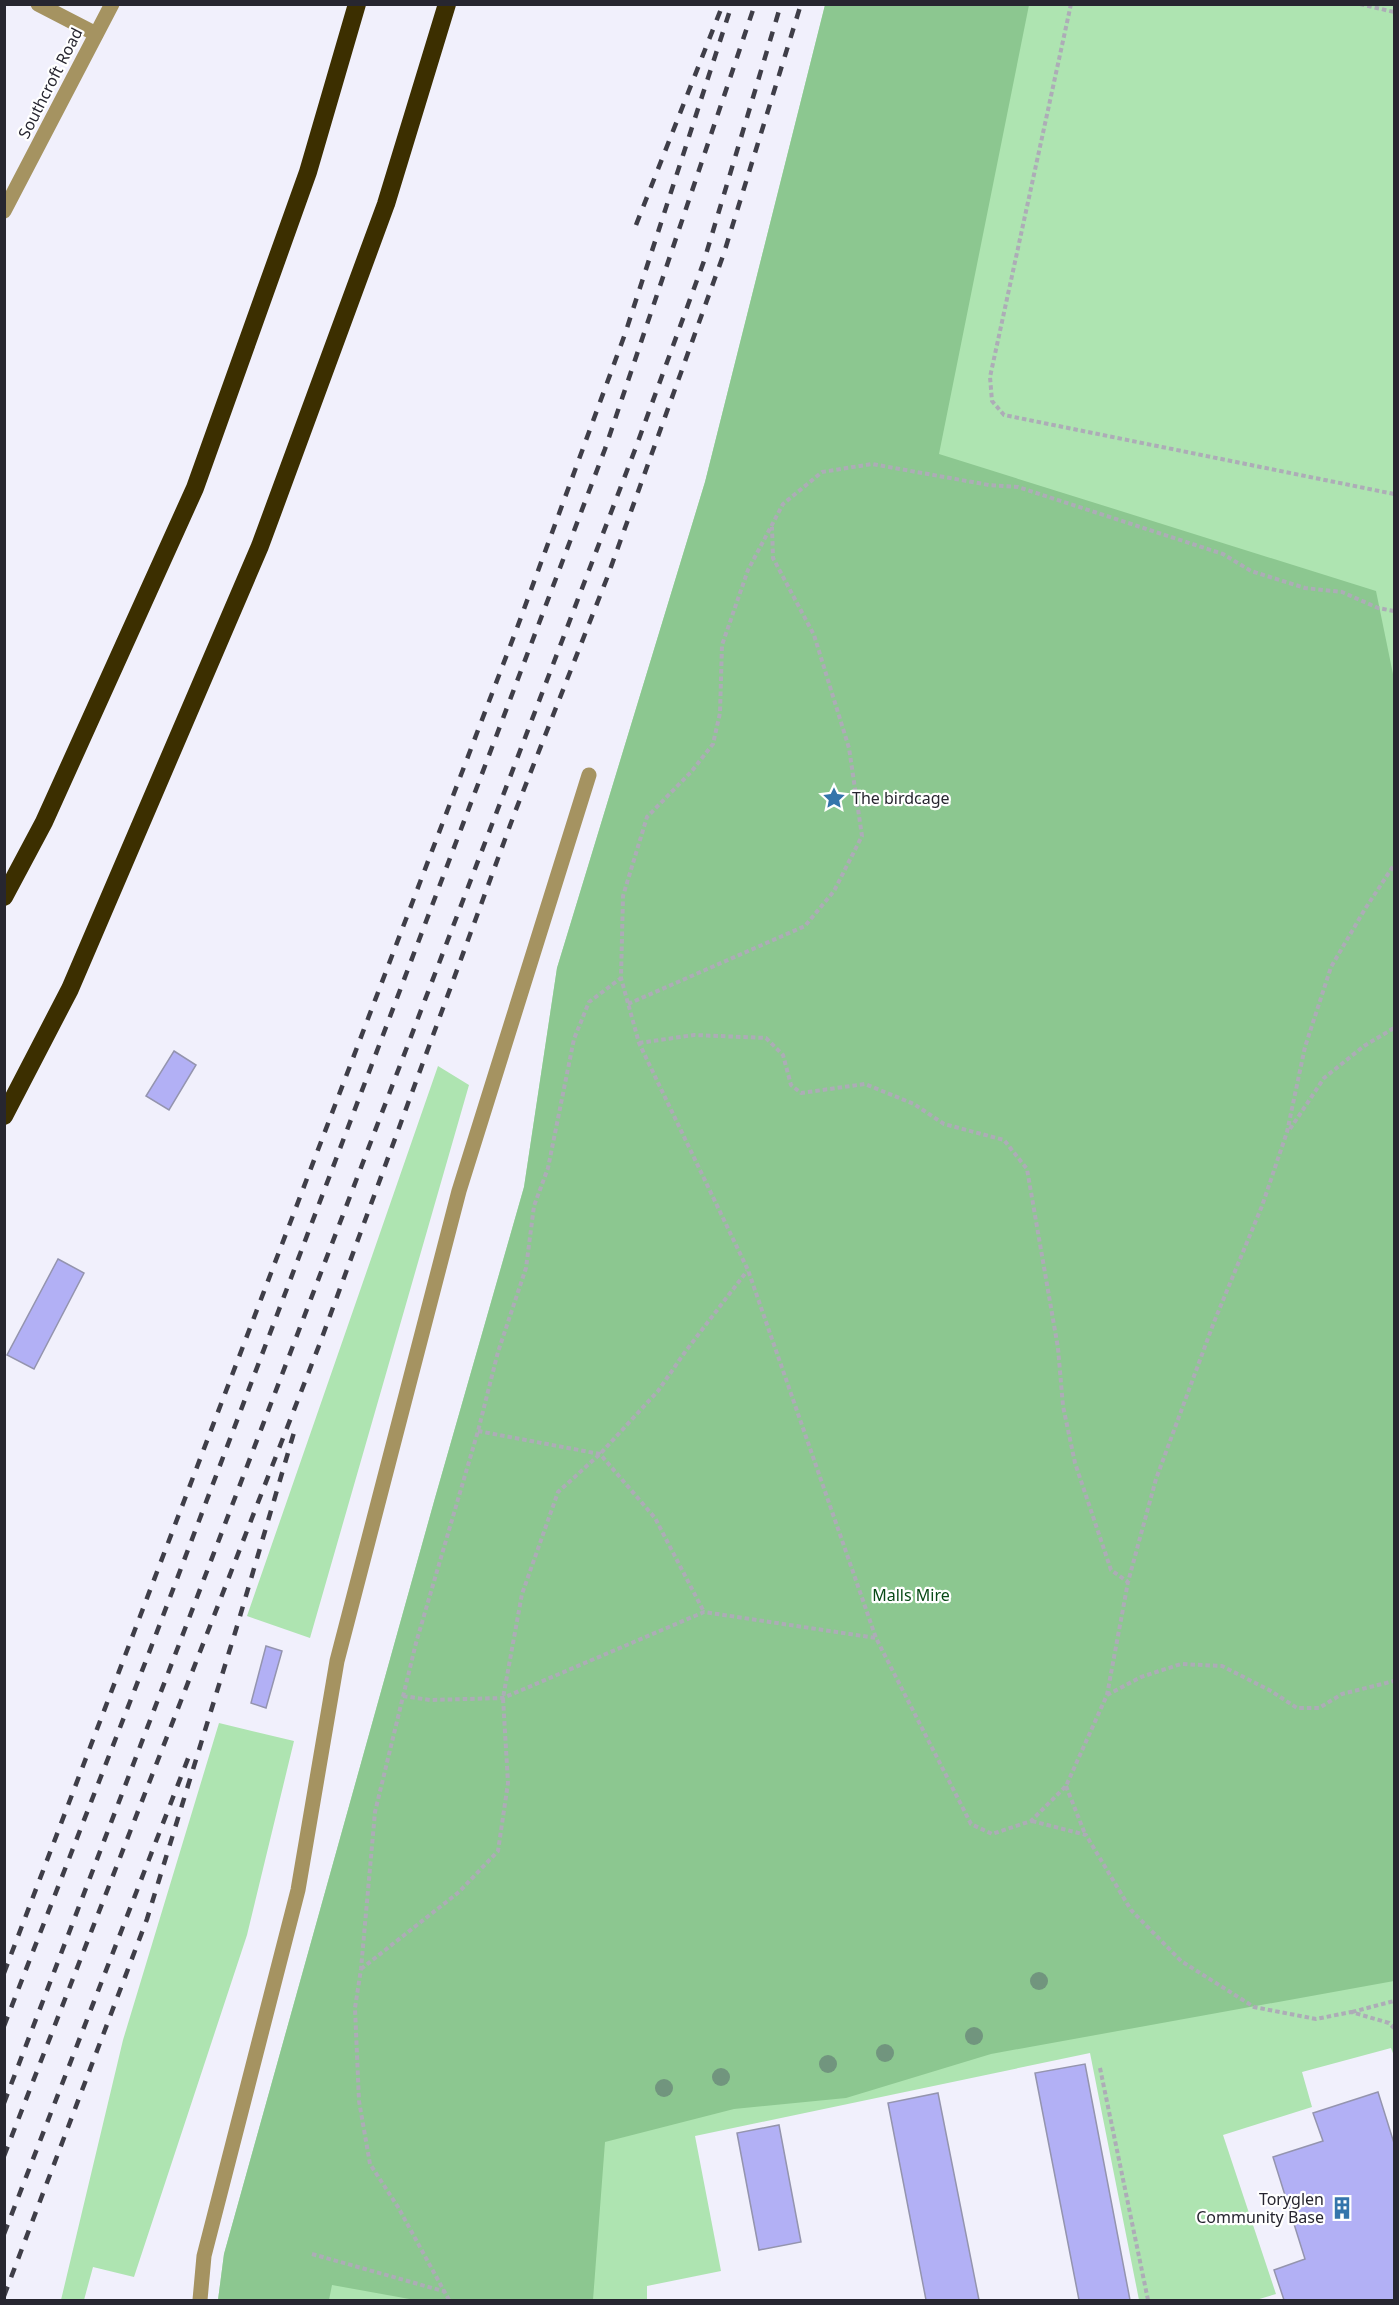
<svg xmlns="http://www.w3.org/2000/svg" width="1399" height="2305" viewBox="0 0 1399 2305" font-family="'Noto Sans',sans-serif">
<rect width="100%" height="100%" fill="#f1f0fc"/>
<path fill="#aee4b1" d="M825,5h569v2051l-3,-8 -89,24 10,35 -89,28 53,159 -20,6h-117l-49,-247 -395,83 26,135 -74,15v14h-429l6,-46 211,-756 89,-311 33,-219 148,-486z
M438,1066l31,19 -159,553 -63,-22z
M219,1723l75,18 -47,194 -113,342 -41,-10 -9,33h-23l62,-260z"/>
<path fill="#8cc790" d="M825,5h204l-90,449 437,137 18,88v1302l-403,73 -145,44 -112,11 -129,33 -12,158h-178l-83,-15 -3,15h-111l6,-46 211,-756 89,-311 33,-219 148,-486z"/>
<path fill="#b2b0f5" stroke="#9494ae" stroke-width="1.5" d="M174,1051l22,14 -27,45 -23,-14z
M58,1259l26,14 -50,96 -27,-14z
M266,1646l16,5 -16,57 -15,-5z
M1085,2064l45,236h-51l-44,-227z
M1378,2092l16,51v157h-110l-10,-30 31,-11 -32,-102 50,-16 -10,-28z
M938,2093l41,207h-53l-38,-197z
M779,2125l22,117 -42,8 -22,-117z"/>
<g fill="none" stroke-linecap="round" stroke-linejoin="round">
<path stroke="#adacb7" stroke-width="4" stroke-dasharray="4.5 3" stroke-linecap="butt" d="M1071,4l-81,373 2,24 12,14 390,79
M1360,4l34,8
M1394,611l-16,-3 -36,-16 -37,-4 -54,-17 -28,-17 -205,-67 -29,-2 -117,-21 -50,8 -39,32 -35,66 -26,75 -2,68 -7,31 -22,28 -44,45 -24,79 -2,82 18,65 109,227 128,368 95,186 21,10 39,-13 35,-35 41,-91 21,-113 28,-103 58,-157 48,-116 25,-74 18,-85 26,-80 34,-58 29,-44
M628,1004l177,-78 29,-35 28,-55 -13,-88 -35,-113 -41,-77 -1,-31
M639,1043l55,-8 72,3 17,17 8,30 10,8 64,-9 49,20 30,20 60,16 23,29 31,179 5,58 12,57 36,107 17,12
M1290,1129l34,-51 40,-32 30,-18
M478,1431l122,23 55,64 49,94
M1107,1695l34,-18 40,-13 41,2 49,25 26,17h22l23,-14 52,-13
M403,1696l27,4 73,-2 201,-86 172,26
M1066,1786l19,48
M1032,1821l54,14 45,75 50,51 73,46 62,12 35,-7 38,11 5,5
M361,1969l98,-77 39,-41 10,-68 -5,-85 19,-104 36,-102 42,-38 58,-63 27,-39 62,-81
M1352,2012l42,-11
M1100,2068l48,232
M312,2254l131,37
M449,2300l-51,-93 -28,-43 -11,-63 -4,-93 6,-39 14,-157 41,-169 62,-212 20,-79 28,-84 8,-62 14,-38 26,-129 15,-37 32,-24"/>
<path stroke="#a59361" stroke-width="15" d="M38,4l58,30
M200,2300l4,-44 94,-366 39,-229 122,-470 130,-416"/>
<path stroke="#a59361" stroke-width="15" d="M4,211l108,-207"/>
<path stroke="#3c2f00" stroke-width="18" d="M4,897l40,-75 151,-334 113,-316 49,-168
M4,1116l66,-127 190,-443 126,-342 61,-200"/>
<path stroke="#3f3e48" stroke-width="4.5" stroke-dasharray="10 10" stroke-linecap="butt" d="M636,225l87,-221
M4,1973l513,-1345 108,-294 107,-330
M4,2026l143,-368 458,-1209 150,-445
M4,2103l632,-1656 68,-186 77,-257
M4,2156l316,-813 195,-531 92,-234 117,-325 77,-249
M4,2234l185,-478
M4,2296l143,-377 91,-296 57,-194"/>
</g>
<g fill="#71957e">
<circle cx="1039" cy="1981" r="9"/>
<circle cx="974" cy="2036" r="9"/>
<circle cx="885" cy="2053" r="9"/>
<circle cx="828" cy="2064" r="9"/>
<circle cx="721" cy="2077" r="9"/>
<circle cx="664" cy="2088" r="9"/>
</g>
<defs>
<g id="sight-bare" transform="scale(1.8)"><path d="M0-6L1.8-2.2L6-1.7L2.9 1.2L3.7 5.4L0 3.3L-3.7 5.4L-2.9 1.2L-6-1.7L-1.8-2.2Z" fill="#3475ab" stroke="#fff" stroke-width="2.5" paint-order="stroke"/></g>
<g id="building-bare" transform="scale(1.8)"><path d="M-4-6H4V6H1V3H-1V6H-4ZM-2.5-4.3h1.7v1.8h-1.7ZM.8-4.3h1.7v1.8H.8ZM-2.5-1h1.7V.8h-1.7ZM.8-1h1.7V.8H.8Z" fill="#3475ab" stroke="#fff" stroke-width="2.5" paint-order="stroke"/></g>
</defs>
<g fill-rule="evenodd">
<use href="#sight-bare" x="834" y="798"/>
<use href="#building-bare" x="1342" y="2208"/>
</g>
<g text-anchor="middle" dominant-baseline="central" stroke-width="4.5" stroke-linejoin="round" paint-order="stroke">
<g font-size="16" fill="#272630" stroke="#fff">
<text transform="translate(50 83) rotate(-63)">Southcroft Road</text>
</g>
<g font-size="16" fill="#272630" stroke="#fff" text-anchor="start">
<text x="852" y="798">The birdcage</text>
<text x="1324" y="2199" text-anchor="end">Toryglen<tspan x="1324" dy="18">Community Base</tspan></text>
</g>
<g font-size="16" fill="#094a17" stroke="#fff">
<text x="911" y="1595">Malls Mire</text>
</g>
</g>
<rect width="1399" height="2305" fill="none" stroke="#272630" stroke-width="12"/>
</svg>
